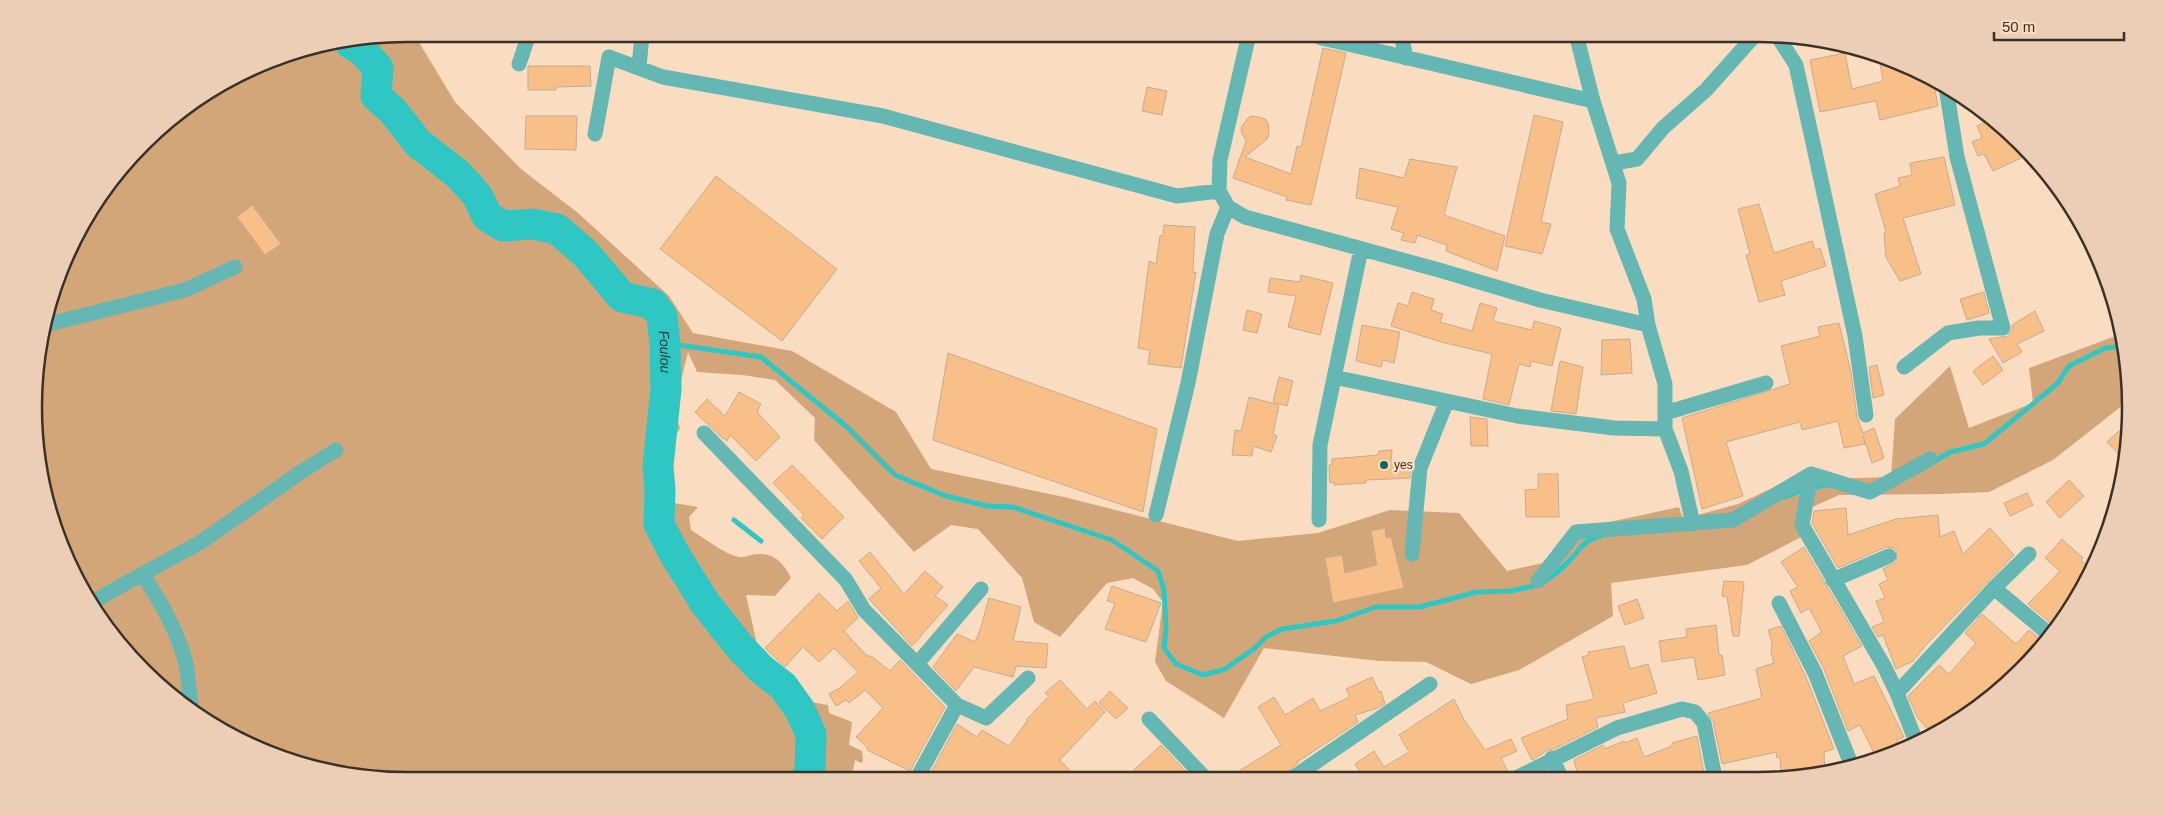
<svg xmlns="http://www.w3.org/2000/svg" width="2164" height="815" viewBox="0 0 2164 815" font-family="Arial,sans-serif">
<rect width="100%" height="100%" fill="#fadcc1"/>
<path fill="#d3a679" d="M407,34h7l41,68 66,67 57,44 91,83 24,37 99,18 104,61 35,57 133,28 174,44 80,-8 72,-23 69,3 48,58 53,-12 22,-31 97,-21 4,12 55,-15 52,-24 101,-3 4,-58 55,-53 19,62 64,-25 -4,-35 92,-34 6,25 1,42 -75,59 -64,32 -48,2 -102,1 -33,15 -5,27 -54,28 -136,18 2,33 -94,54 -48,14 -45,-22 -47,-1 -115,-13 -40,70 -58,-37 -11,-19 8,-60 -10,-13 -20,-11 -26,5 -47,54 -26,-15 -12,-44 -44,-49 -27,-4 -37,27 -100,-112 1,-22 -40,-38 -33,-5 -45,-3 -9,-20 -14,57 6,19 -12,21v53l30,5 -9,10 2,13c13,8 27,19 41,25 15,5 14,-1 27,-1 16,-1 26,11 32,24l-16,18 -29,-1 15,67 19,19 10,5 21,16 17,3 1,8 23,9 -3,23 13,6 1,10 -2,2 -6,-3 -2,10 -8,10 -437,1 -98,-13 -68,-25 -62,-39 -83,-89 -35,-65 -21,-69 -4,-123 17,-71 30,-66 77,-95 60,-42 66,-30z"/>
<g fill="none" stroke-linecap="round" stroke-linejoin="round">
<path stroke="#2fc7c3" stroke-width="5" d="M665,343l96,14 86,70 48,48 51,21 41,10 26,1 99,33 46,31 6,19 2,39 -2,19 12,16 27,11 22,-6 30,-21 11,-11 16,-8 54,-8 40,-14h43l58,-15 33,-1 28,-6
M1932,463l18,-11 34,-8 73,-60 12,-18 36,-18 19,-2
M1785,497l17,-7 28,-6
M734,520l27,21
M1545,581c9,-6 18,-13 25,-21 12,-13 13,-19 31,-24"/>
<path stroke="#2fc7c3" stroke-width="31" id="s1" d="M350,43l12,7 16,18 -2,28 17,15 25,32 41,32 18,20 10,21 16,10 30,-2 24,5 29,25 36,43 31,7 9,12 3,27 1,46 -8,77 2,24 -1,34 16,31 30,48 35,44 21,22 22,17 17,24 11,24 -1,35 -4,11"/>
</g>
<path fill="#f8c088" stroke="#c7ab91" d="M1323,48l23,5 -35,152 -25,-5 1,-3 -54,-19 13,-37 -5,-10 1,-5 7,-9 5,-1 11,3 3,4 1,11 -2,5 -22,18 46,17 6,-28 4,1z
M1845,53l7,36 31,-8 -4,-25 43,16 11,7 5,27 -58,14 -4,-19 -56,11 -10,-52z
M528,66h62l1,20 -35,1v3h-28z
M1147,87l20,4 -5,24 -20,-4z
M1534,115l29,7 -22,100 10,2 -9,30 -37,-8z
M526,116h51l-1,34 -51,-1z
M1992,118l38,36 -37,17 -9,-17 -6,2 -6,-14 10,-4 -5,-12z
M1944,157l11,48 -52,13 18,56 -21,7 -14,-24 -2,-24 2,-1 -11,-38 25,-8 -2,-8 14,-3 -2,-12z
M1410,159l47,8 -13,48 61,21 -8,35 -51,-20 1,-6 -30,-10 -2,8 -14,-3 3,-7 -13,-4 7,-22 -42,-9 4,-30 44,10z
M716,176l121,93 -55,72 -122,-92z
M1759,204l15,49 38,-12 3,9 5,-2 6,18 -45,15 4,14 -26,7 -13,-47 4,-1 -12,-45z
M252,205l29,39 -16,11 -28,-38z
M1164,225l31,2 -2,46 3,-1 -15,96 -33,-4 2,-14 -12,-2 11,-87 7,3 4,-28h3z
M1301,275l32,8 -13,52 -32,-8 8,-31 -28,-4 2,-14 30,4z
M1412,292l22,7 -3,11 12,4 -3,8 32,9 8,-28 17,5 -4,13 39,9 2,-9 27,7 -9,38 -21,-5 -1,6 -11,-3 -10,41 -26,-6 9,-45 -51,-12 -50,-16 7,-23 10,3z
M1984,292l5,21 -22,7 -7,-21z
M1247,310l15,4 -5,19 -14,-3z
M2035,311l9,20 -27,13 5,8 -19,11 -14,-24 19,-3 4,-6v-5z
M1839,323l12,49 6,45 6,16 11,-5 10,30 -12,5 -9,-27 2,8 -21,4 -6,-27 -36,9 -2,-8 -74,20 17,54 -41,13 -20,-91 108,-34 -9,-38 39,-10 -2,-9z
M1362,325l38,7 -6,31 -11,-3 -2,7 -25,-6z
M1630,339l2,34 -31,2 1,-35z
M948,353l209,76 -14,83 -210,-72z
M1993,356l10,14 -20,15 -10,-14z
M1560,361l23,6 -7,47 -25,-3z
M1877,365l7,30 -11,3 -4,-31z
M1279,377l14,4 -6,25 -14,-4z
M739,392l22,12 -4,8 23,25 -24,24 -26,-26 -3,6 -7,-5 -25,-24 12,-13 18,17z
M1249,397l30,8 -6,29 4,2 -6,16 -18,-6 -1,10 -20,-1 3,-25 6,1z
M1470,417l17,2 1,27h-17z
M2121,429l8,9 -4,23 -18,-19z
M1392,450l-1,12 20,3 -1,13 -44,2v3l-32,2v-3l-4,1 -1,-18h3v-6l46,-4 1,-4z
M792,465l52,52 -22,22 -21,-21 3,-3 -31,-32z
M1538,474h20l1,43h-33l-1,-27 13,-1z
M2069,480l15,16 -24,22 -14,-16z
M2027,493l6,12 -23,11 -6,-13z
M1846,508l2,27 48,-16 42,-4 2,22 14,-6 9,23 27,-26 24,27 -88,90 -13,16 -17,8 -13,-34 -5,2 -6,-10 12,-5 -8,-21 9,-3 -6,-14 9,-4 -5,-11 13,-7 1,-10 -3,-4 -8,-1 -48,21 -26,-45 2,-12z
M1385,528l1,10 5,-1 13,51 -71,15 -8,-45 17,-3 3,18 32,-8 -6,-34z
M2062,539l21,19 -2,2 8,8 -22,47 -11,13 -28,-24 32,-33 -15,-13z
M1804,547l58,99 -19,10 11,28 20,-8 30,61 -7,3 4,9 -25,8 -16,-32 -12,6 -24,-62 -15,-28 13,-9 -13,-24 -8,5 -11,-22 8,-4 -17,-25z
M870,552l34,42 21,-23 18,16 -8,9 13,9 -36,41 -43,-47 12,-11 -22,-27z
M1724,581l20,1 -5,54h-6l-6,-39 -5,-1z
M1112,586l49,17 -15,39 -41,-13 10,-26 -8,-2z
M819,593l18,18 11,-10 10,17 -14,13 23,25h4l19,15 10,-11 45,47 -35,64 -43,-21 1,-2 -12,-11 27,-29 -18,-18 -16,13 -3,-3 -10,6 -7,-12 12,-7 17,-15 -24,-24 -15,14 -16,-15 -18,20 -20,-19z
M989,598l32,9 -8,34 35,3 -2,24 -30,-2 -3,11 -39,-10 -18,24 -23,-24 24,-33 18,8 5,-12z
M1637,599l7,19 -19,7 -7,-19z
M1982,614l34,30 13,-14 15,12 -41,46 -53,36 -4,-3 -14,13 -15,-17 -9,-21 31,-31 10,9 27,-31 -11,-10z
M1716,625l3,30h3l3,20 -27,5 -4,-23 -32,5 -3,-21 28,-4 -1,-8z
M1781,626l25,51 28,72 -10,3 1,20 -19,6h-25l-1,-21 -3,1 -1,-6 -54,12 -9,-43 -5,-8 54,-15 -6,-29 18,-6 -3,-11 1,-10 -4,-12z
M1624,646l6,23 18,-5 9,29 -34,10 2,9 -29,6 2,9 -44,22 -6,1 -16,10 -11,-22 47,-19 -2,-14 28,-6 -12,-42 7,-2 -1,-3z
M1372,677l7,15 2,-1 4,13 -7,4 -23,7 3,7 -61,40 1,1 -15,12 -1,4h-56l55,-34 -23,-38 16,-10 11,18 28,-17 7,13 30,-14 -4,-8z
M1060,680l27,29 8,-8 10,11 -45,48 19,20h-152l30,-56 20,13 5,-7 27,16 18,-25 -1,-1 23,-24 -4,-3z
M1110,691l18,17 -12,11 -17,-16z
M1454,699l9,19 22,32 26,-11 6,12 -16,7 7,14 -3,7h-141l-9,-15 19,-13 10,16 25,-15 -10,-17z
M1697,736l8,42 -126,1 -5,-19 29,-15 2,4 19,-8 1,2 12,-5 7,19 28,-11v-3z
M1161,745l32,34 -70,1z"/>
<g fill="none" stroke-linecap="round" stroke-linejoin="round">
<path stroke="#64b7b3" stroke-width="15" d="M1249,34l-29,126 -1,31 9,16 17,10 194,53 101,30 108,25
M1312,34l10,4 271,63
M1401,34l5,24
M1576,34l17,67 26,82 -2,46 27,70 4,26 17,59v45l16,42 12,53
M1778,37l18,28 59,271 11,79
M519,64l10,-30
M639,68l3,-34
M595,134l14,-77 54,20 220,39 294,80 42,-5
M1614,163l23,-4 26,-31 43,-38 50,-56
M45,325l140,-35 50,-23
M1904,367l44,-34 31,-5h24l-46,-171 -11,-70
M1334,377l183,39 97,12 51,1
M1665,413l101,-30
M704,433l142,147 18,30 53,54 40,41 29,13 42,-40
M1811,474l-9,51 82,141 13,27 20,51
M1156,515l32,-132 29,-149 11,-27
M1319,520l1,-75 41,-196
M1412,554l8,-86 27,-67
M142,574c18,26 34,55 43,86 5,17 2,36 9,53
M1833,580l56,-24
M1538,581l38,-49 157,-12 78,-46 59,18 60,-33
M1994,588l56,47
M1779,603l36,70 36,91
M91,604l17,-11 93,-51 100,-70 35,-22
M917,664l64,-75
M1897,693l97,-105 35,-34
M1149,719l57,60
M1552,758l10,21
M1291,779l139,-95
M1514,779l103,-51 65,-19 13,3 9,11 11,55
M916,780l41,-75"/>
</g>
<circle fill="#126260" stroke="#fadcc1" stroke-width="2" cx="1384" cy="465" r="5"/>
<g text-anchor="middle" dominant-baseline="central" stroke-width="5" stroke-linejoin="round" paint-order="stroke">
<g font-size="12" fill="#3c3126" stroke="#fadcc1" text-anchor="start">
<text x="1394" y="465">yes</text>
</g>
<g font-size="14" font-style="italic" fill="#253d3c" stroke="#fadcc1">
<text stroke="none"><textPath href="#s1" startOffset="482">Foulou</textPath></text>
</g>
</g>
<path d="M0 0H2164V815H0ZM407 42H1757A365 365 0 0 1 2122 407V407A365 365 0 0 1 1757 772H407A365 365 0 0 1 42 407V407A365 365 0 0 1 407 42Z" fill="#ebceb5" fill-rule="evenodd"/>
<path fill="none" stroke="#3c3126" stroke-width="2.5" d="M407 42H1757A365 365 0 0 1 2122 407V407A365 365 0 0 1 1757 772H407A365 365 0 0 1 42 407V407A365 365 0 0 1 407 42Z"/>
<path d="M1994 32v8h130v-8" fill="none" stroke="#3c3126" stroke-width="2.5"/>
<text x="2002" y="32" font-size="15" fill="#3c3126" stroke="#fadcc1" stroke-width="4" paint-order="stroke">50 m</text>
</svg>
